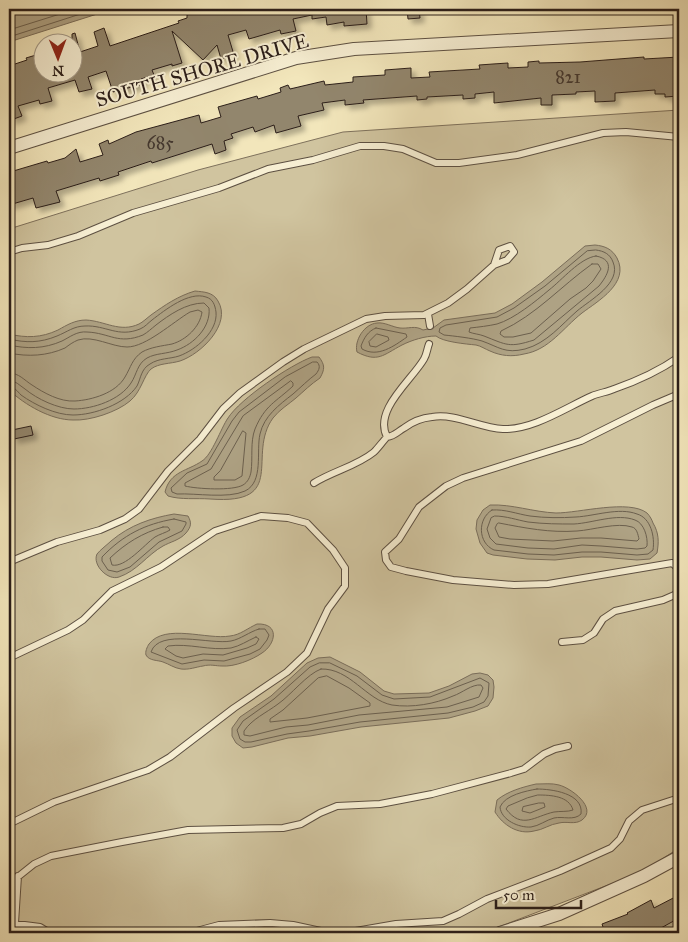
<svg xmlns="http://www.w3.org/2000/svg" width="688" height="942" viewBox="0 0 688 942" font-family="'IM FELL Great Primer',serif">
<defs>
<filter id="shadow"><feDropShadow dx="4.5" dy="4.5" stdDeviation="2.5" flood-color="#0004"/></filter>
</defs>
<rect width="100%" height="100%" fill="#f2e6bb"/>
<filter id="stains"><feTurbulence type="fractalNoise" baseFrequency=".004" numOctaves="4"/><feColorMatrix values="0 0 0 0 .2 0 0 0 0 .09 0 0 0 0 .02 0 0 0 .5 -.17"/></filter>
<radialGradient id="worn" r=".72"><stop offset=".6" stop-color="#630" stop-opacity="0"/><stop offset="1" stop-color="#630" stop-opacity=".3"/></radialGradient>
<path fill="#d0c49f" stroke="#7e715c" d="M679,110v738l-37,24 -154,59 -11,2h-468v-704l189,-59 145,-38z"/>
<path fill="#aea284" stroke="#7a6d59" d="M9,9h104l-104,33z
M595,245c10,1 17,4 22,13 13,25 -19,43 -35,55 -19,15 -33,37 -58,41 -12,3 -23,2 -34,-3 -5,-2 -9,-5 -14,-6 -10,-1 -33,-3 -40,-9 -11,0 -24,4 -34,9 -19,10 -24,18 -45,7 -3,-11 7,-28 20,-29 8,-1 15,4 23,5 8,1 15,-3 23,2l10,-2 11,-8 51,-7 17,-9 30,-22 43,-36z
M195,291c9,1 18,1 23,10 14,23 -17,53 -38,60 -10,3 -21,2 -29,8 -7,6 -10,23 -21,32 -13,11 -40,20 -57,19 -22,0 -48,-15 -64,-30v-56c17,4 32,4 49,-4 9,-5 17,-10 28,-10 19,1 34,13 53,4 4,-2 8,-6 12,-9 14,-10 27,-19 44,-24z
M312,357h7c6,8 6,12 1,21 -9,6 -16,13 -24,20 -7,6 -17,12 -23,20 -27,37 16,87 -63,81 -14,-1 -29,1 -42,-3l-3,-4c5,-21 23,-21 37,-31 10,-6 19,-33 26,-43 12,-19 62,-53 84,-61z
M490,505c22,-1 43,7 66,8 23,0 73,-14 91,0 3,3 5,7 6,10 6,10 6,19 4,30l-7,6 -13,1 -36,-3h-19l-27,3 -28,-1 -34,-4 -6,-2 -7,-10 -4,-14 1,-9 6,-10z
M174,514l14,2c4,7 3,11 -2,17 -6,7 -16,9 -23,13 -16,9 -26,25 -44,31 -11,4 -27,-12 -22,-23 3,-4 11,-10 14,-13 19,-16 40,-23 63,-27z
M257,624c23,-1 19,20 5,29 -10,7 -28,14 -40,13 -6,0 -12,-2 -19,0 -7,1 -14,4 -22,3 -7,-1 -12,-5 -18,-7 -5,-2 -14,-1 -17,-7 -1,-3 1,-8 3,-11 16,-21 58,-4 81,-8 10,-1 18,-8 27,-12z
M330,657l30,15 24,19 10,3 35,-1 20,-7 23,-12 8,-1 8,2 5,5 1,7 -1,11 -5,8 -13,5 -26,7 -88,9 -51,9 -22,2 -36,9 -9,1 -7,-5 -4,-7v-8l8,-11 31,-21 36,-33 11,-5z
M536,784c8,0 16,-1 23,1 12,3 39,23 23,35 -7,5 -15,1 -23,3 -9,1 -16,7 -25,8 -16,4 -31,-6 -39,-19l2,-12c11,-9 26,-13 39,-16z"/>
<g fill="none" stroke-linecap="round" stroke-linejoin="round">
<path stroke="#6c604e" stroke-width="1" d="M9,30l67,-21
M9,37l87,-28
M596,250c8,1 14,4 17,12 9,21 -23,38 -36,49 -16,14 -30,32 -52,38 -20,5 -26,-2 -43,-8 -10,-3 -28,-5 -38,-6l-5,-3 1,-4 6,-3 51,-8 17,-9 31,-22 42,-35z
M596,256c21,4 11,20 3,30l-65,54c-25,8 -27,5 -50,-4 -5,-2 -10,-2 -15,-4l1,-4c9,-1 18,-2 27,-4 17,-5 39,-23 52,-34 13,-10 31,-32 47,-34z
M592,264h6l3,5 -8,12 -7,7 -16,11 -39,34 -18,4h-9l-4,-3 1,-3c35,-16 60,-45 91,-67z
M376,328l30,6 1,3c-13,9 -29,21 -45,12l-1,-3c3,-8 7,-15 15,-18z
M377,334l11,3 1,3 -13,7 -6,-1 -1,-4z
M9,339c17,4 31,4 48,-3 10,-4 17,-10 28,-10 21,-1 33,12 55,3 5,-2 8,-6 12,-9 13,-10 37,-29 54,-23 7,2 9,8 10,15 2,19 -20,38 -37,44 -9,3 -20,2 -29,8 -9,5 -9,14 -13,22 -12,18 -43,29 -64,29 -17,0 -38,-10 -52,-20 -4,-4 -6,-8 -12,-8
M9,345c18,4 35,4 53,-4 8,-4 15,-10 25,-9 23,1 31,13 56,3 5,-3 8,-6 13,-10 13,-10 30,-22 48,-22l5,5c2,19 -15,36 -32,42 -10,4 -21,3 -30,8 -10,6 -10,16 -16,25 -11,17 -38,26 -57,26 -16,0 -37,-10 -49,-20 -6,-4 -9,-8 -16,-9
M9,353c19,4 38,3 56,-5 4,-3 8,-6 13,-8 15,-5 34,7 49,7 19,0 46,-25 63,-35l8,-2 4,2c-2,15 -16,28 -30,32 -10,2 -21,3 -30,8 -10,7 -11,15 -17,25 -9,16 -33,23 -50,24 -15,1 -31,-8 -43,-16 -8,-5 -13,-12 -23,-12
M313,362h4c4,4 2,8 -1,12 -8,6 -15,13 -23,20 -14,11 -29,22 -33,40 -4,17 4,48 -15,57 -17,8 -49,2 -68,3l-5,-2 -1,-4 16,-15 20,-9 25,-43 7,-9 46,-35z
M291,381l2,2v3c-17,16 -28,19 -38,43 -5,13 -2,29 -4,43 -1,5 -3,10 -8,13 -10,6 -46,4 -58,1v-3l26,-14 32,-53z
M243,431l3,2 -4,43 -7,4h-21v-3l6,-6z
M492,510c13,-1 25,4 38,6 15,2 31,2 46,1 19,-1 43,-10 61,-3 14,4 18,23 16,36l-5,4 -11,1 -36,-3h-19l-28,3 -26,-1 -34,-4c-16,-7 -17,-31 -2,-40z
M495,516c11,0 22,4 33,6 16,2 31,2 46,2 19,-1 43,-11 61,-4 9,3 13,17 12,26l-2,2 -8,1 -36,-3 -19,-1 -28,4 -26,-1 -32,-4 -6,-6 -3,-9 4,-11z
M174,519l12,3v2l-4,7 -23,11 -29,25 -13,5 -9,-2 -6,-9v-4c21,-22 43,-33 72,-38z
M499,523c26,5 51,10 78,8 16,-1 40,-9 55,-4 5,1 6,8 7,12l-2,2 -36,-3h-20l-28,3 -43,-2 -11,-2 -4,-9 2,-4z
M163,527h5l2,3c-5,3 -10,4 -15,7 -11,8 -30,31 -43,28l-2,-7c16,-15 32,-25 53,-31z
M259,629h6l4,6 -2,5 -7,9 -10,5 -26,7 -20,-1 -22,4 -31,-12c8,-24 60,-7 80,-11 10,-2 18,-9 28,-12z
M256,637l3,2 -3,5 -9,4 -24,7 -20,-1 -20,4 -7,-2 -11,-7 3,-3c21,-3 42,5 63,2 9,-2 16,-7 25,-11z
M330,663l27,13 25,19 12,4 36,-2 50,-19 9,5 -1,13 -4,6 -11,5 -25,6 -88,9 -51,9 -22,3 -36,8h-6l-5,-3 -3,-9 6,-9 31,-22 36,-32 9,-4z
M321,669c29,-1 45,31 71,36 20,3 43,-1 61,-9 9,-3 19,-12 28,-11l2,3 -4,9 -32,10 -88,8 -51,10 -22,2 -36,9 -6,-1v-4c8,-12 22,-18 34,-27 13,-9 29,-30 43,-35z
M327,676l22,12 21,15v3l-63,12 -37,4v-3l13,-9 35,-32z
M537,789c14,0 47,4 44,25 -7,7 -18,2 -27,4 -8,2 -15,8 -23,9 -12,1 -30,-7 -31,-20 5,-12 26,-16 37,-18z
M538,795c13,0 31,1 35,15 -5,2 -13,1 -19,2 -19,4 -32,18 -48,-3l2,-3 19,-8z
M539,803h5l1,4 -15,6 -8,-2 1,-4z"/>
</g>
<path fill="#92866d" stroke="#2b1e19" filter="url(#shadow)" d="M208,9h158l1,15 -23,2v-4l-17,3 -1,-8 -14,2v-4l-19,4 3,12 -15,3 -1,-4 -31,9 -3,-9 -18,5 6,20 -13,4 -4,-14 -14,15 -31,-29 10,32 -10,3v-2l-20,6 2,5 -13,4 2,5 -30,8 -7,-21 -18,6 4,12 -13,3 -4,-12 -27,8 4,13 -12,3 -1,-4 -21,6 4,10 -11,4 -2,-9v-45l18,-6 -1,-2 10,-3 2,6 4,-2v13h30v-38l3,-1 5,19 18,-6 -4,-14 10,-4 6,18 69,-23 -1,-2 9,-3v-3z
M407,9h12l1,9 -12,1z
M644,57v2l35,-2v39l-14,1v-3h-10v-4l-40,3v8l-20,1v-11l-19,1v2l-24,1v10h-11v-7l-47,5v-11l-19,2v4l-12,1v-4l-36,2v2l-10,1v-4l-54,4 1,3 -19,2v-5l-23,3 2,7 -26,6 3,10 -25,7 -2,-8 -19,7 -2,-5 -22,7 2,4 -9,3 2,9 -11,4 -3,-10 -60,19 -1,-2 -33,11 1,3 -19,6 -1,-3 -43,13 4,11 -24,6 -3,-10 -24,7v-31h2l-1,-2 37,-11 1,2 17,-5 11,-9 4,13 23,-7 -4,-11 9,-4 1,4 27,-12 63,-17 2,8 20,-6 -3,-10 39,-11 1,3 23,-7 -1,-4 8,-3 2,4 34,-8 1,4 28,-3v-5l32,-2v-5l26,-2v10l19,-1 -1,-5 51,-3 -1,-4 14,-1 15,-1v5l20,-1v-5l11,-1v2l41,-1z
M31,426l2,9 -19,4 -2,-9z
M679,895v23l-27,15h-47l-3,-9 26,-10 -1,-1 24,-13 3,8z"/>
<g fill="none" stroke-linecap="round" stroke-linejoin="round">
<g stroke="#5d5042" stroke-width="8">
<path id="lane" d="M9,252l13,-4 26,-3 30,-9 55,-23 86,-25 49,-19 45,-9 47,-14h24l19,3 33,14h23l58,-8 86,-22 23,-1 53,5
M428,314l2,12
M429,344c-2,5 -2,10 -5,15 -12,21 -51,51 -37,78 8,-1 10,-5 17,-9 8,-6 17,-10 28,-11 24,-4 47,11 71,12 30,1 62,-21 89,-33 7,-3 15,-4 22,-7 23,-8 45,-18 65,-32
M679,394l-26,11 -72,36 -118,37 -17,8 -27,21 -20,32 -14,13 1,8 5,7 15,4 47,9 61,5 34,-1 124,-21 7,6
M314,483c19,-12 43,-17 60,-31 5,-5 9,-11 13,-15
M9,562l48,-20 43,-12 25,-11 14,-10 29,-38 32,-32 23,-30 17,-16 43,-31 21,-13 62,-30 19,-3 39,-1 24,-12 19,-14 27,-24 13,-5 7,-8 -4,-6 -11,4 -5,15
M562,642l21,-2 11,-7 9,-14 12,-8 48,-11 16,-7
M9,658l59,-28 15,-10 29,-29 49,-24 54,-36 46,-15 27,2 19,5 26,27 12,18v18l-17,23 -21,44 -20,19 -53,36 -64,49 -22,13 -94,32 -45,22
M9,884l25,-20 17,-8 71,-14 66,-12 95,-2 18,-4 19,-11 17,-7 43,-2 21,-4 31,-6 79,-21 13,-4 20,-15 11,-5 13,-3
M9,923l31,4 10,6
M15,923l3,-47
M189,933l30,-8 51,-2 23,2 37,8
M344,933l52,-9 47,-3 16,-7 28,-15 73,-28 51,-23 9,-9 9,-18 13,-11 37,-12"/>
</g>
<g stroke="#5d5042" stroke-width="14">
<path id="street" d="M9,148l287,-90 58,-9 325,-18
M500,933l59,-19 85,-38 35,-19"/>
</g>
<use href="#lane" stroke="#f7efd3" stroke-width="6"/>
<use href="#street" stroke="#f7efd3" stroke-width="12"/>
</g>
<g text-anchor="middle" dominant-baseline="central" stroke-width="4" stroke-linejoin="round" paint-order="stroke">
<g font-size="18" fill="#45382e">
<text x="568" y="77">821</text>
<text x="160" y="143">685</text>
</g>
<g font-size="20" fill="#2b1e19" stroke="#f7efd3">
<text transform="translate(202 70) rotate(-16)">SOUTH SHORE DRIVE</text>
</g>
</g>
<rect width="688" height="942" fill="none" stroke="#f2e6bb" stroke-width="30"/>
<rect x="10" y="10" width="668" height="922" fill="none" stroke="#2b1e19" stroke-width="2.5"/>
<rect x="15" y="15" width="658" height="912" fill="none" stroke="#2b1e19"/>
<g transform="translate(58 58) rotate(179)"><circle r="24" fill="#f7efd3" stroke="#a59b89"/>
<path d="M0-4L9 19L0 12L-9 19Z" fill="#8f2418"/>
<text y="-8" font-size="14" font-weight="bold" text-anchor="middle" fill="#2b1e19">N</text>
</g>
<path d="M496 900v8h85v-8" fill="none" stroke="#2b1e19" stroke-width="2.5"/>
<text x="503" y="900" font-size="15" fill="#2b1e19" stroke="#f7efd3" stroke-width="4" paint-order="stroke">50 m</text>
<rect width="100%" height="100%" filter="url(#stains)"/>
<rect width="100%" height="100%" fill="url(#worn)"/>
</svg>
